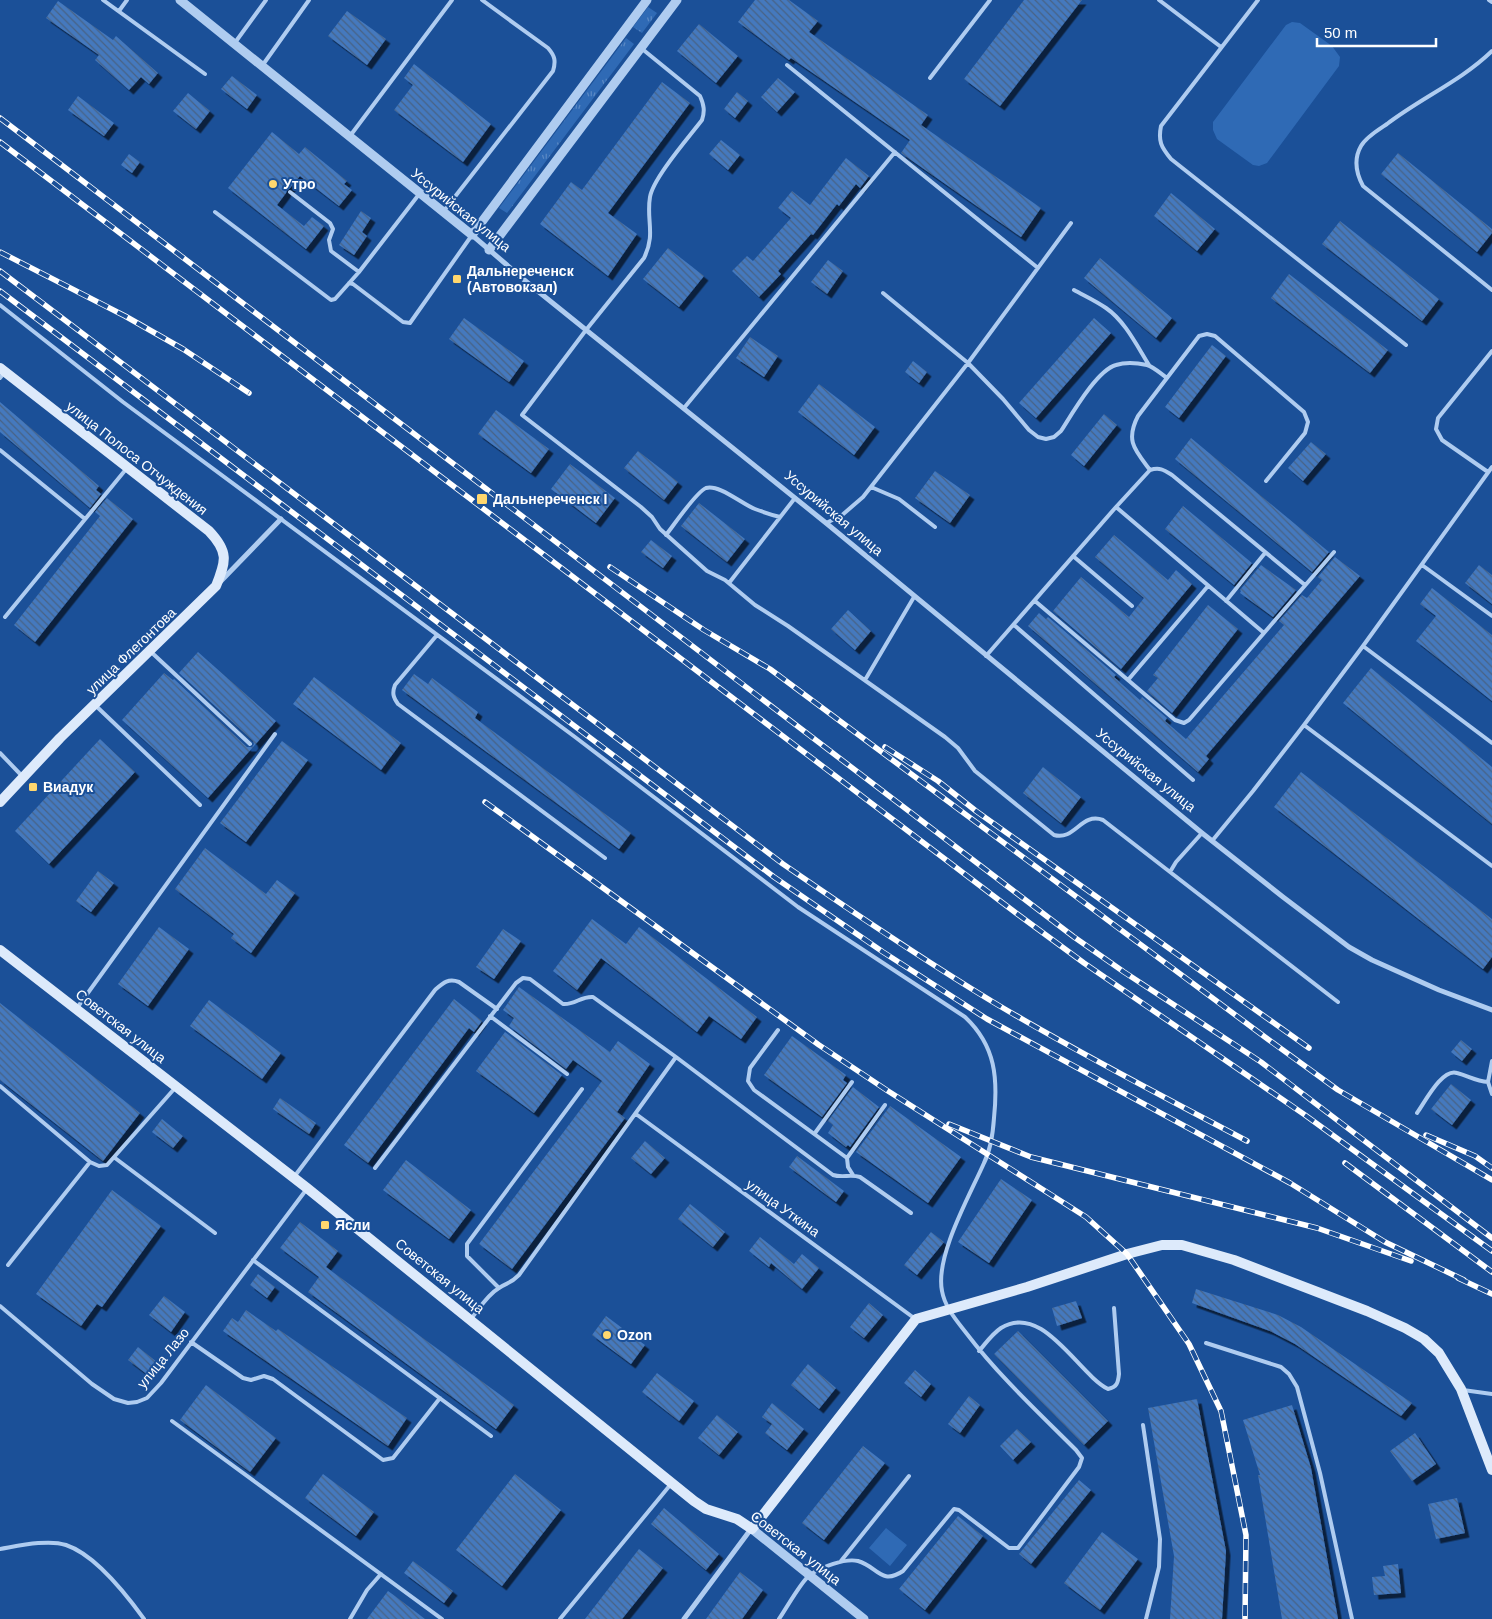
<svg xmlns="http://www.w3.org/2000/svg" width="1492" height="1619" viewBox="0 0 1492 1619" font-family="Helvetica,sans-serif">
<defs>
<pattern id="grass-tufts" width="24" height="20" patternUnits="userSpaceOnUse" patternTransform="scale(1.25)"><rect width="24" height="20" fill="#2f6ab5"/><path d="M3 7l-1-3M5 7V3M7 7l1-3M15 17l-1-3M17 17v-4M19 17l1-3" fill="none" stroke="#5988c4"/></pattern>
<pattern id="building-back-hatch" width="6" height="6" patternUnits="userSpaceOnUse" patternTransform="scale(1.25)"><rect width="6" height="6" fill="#4479be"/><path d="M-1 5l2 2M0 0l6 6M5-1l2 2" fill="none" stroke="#486285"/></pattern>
<filter id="shadow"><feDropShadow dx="4.5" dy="4.5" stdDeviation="0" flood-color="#0009"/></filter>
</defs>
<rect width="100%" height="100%" fill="#1b5098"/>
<path fill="url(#grass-tufts)" d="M648,7l9,6 -15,20 -9,-6z
M626,38l8,6 -127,169 -8,-5z"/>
<path fill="#2f6ab5" d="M1292,22l8,1 32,23 8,11 -1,9 -72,97 -8,3 -6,-1 -36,-26 -4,-9v-8l73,-97z
M886,1528l21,17 -17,21 -21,-18z"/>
<path fill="url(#building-back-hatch)" filter="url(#shadow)" d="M755,0h34l29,21 -9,11 119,83 -7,10 120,83 -20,29 -120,-84 9,-13 -119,-82 -2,2 -51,-38z
M1024,0h58l-82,106 -36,-27z
M58,1l55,39 3,-4 42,37 -9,11 -8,-7 -12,13 -34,-30 4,-5 -53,-37z
M347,11l39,28 -19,26 -39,-29z
M699,24l39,32 -22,27 -39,-32z
M414,64l77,60 -28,38 -69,-52 19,-25 -9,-7z
M232,76l25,19 -10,14 -26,-20z
M778,78l17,14 -18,20 -16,-15z
M662,82l28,21 -82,110 29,21 -29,42 -68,-52 31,-42 11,8z
M737,92l11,9 -13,17 -11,-9z
M188,93l22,18 -14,18 -23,-18z
M78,96l36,27 -10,13 -36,-26z
M272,132l27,22 6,-7 42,34 -3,3 8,6 -13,16 -39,-30 -10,12 -3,2 -1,3 -9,12 27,21 8,-9 12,9 -18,23 -78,-61z
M721,140l19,15 -12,15 -19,-16z
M1398,153l94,76v4l-15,19 -96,-78z
M129,154l11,8 -8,11 -11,-8z
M846,158l23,18 -9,12 -4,-4 -17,22 -2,-2 -24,31 -2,-1 -33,37 3,3 -22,23 -27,-26 15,-15 6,5 38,-43 -13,-10 14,-17 18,14z
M1171,193l44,36 -18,22 -43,-35z
M361,211l10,7 -9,14 5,4 -13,19 -15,-10z
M1340,221l99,78 -17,22 -100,-77z
M668,248l36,28 -25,31 -36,-28z
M1100,258l72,60 -16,20 -72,-60z
M828,260l15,11 -16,23 -16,-12z
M1289,274l99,76 -18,23 -99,-75z
M464,318l60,43 -15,21 -60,-43z
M1094,318l17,15 -75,85 -17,-15z
M750,337l28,19 -14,21 -28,-19z
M1212,345l14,11 -47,62 -14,-11z
M913,361l14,11 -8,11 -14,-11z
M819,384l56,43 -21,28 -56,-43z
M0,402l99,84 -3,4 5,4 -11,14 -90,-76z
M496,410l53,39 -18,24 -53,-39z
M1104,414l13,11 -33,41 -13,-11z
M1191,438l138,114 -17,20 -137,-113z
M1311,442l15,12 -23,27 -15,-13z
M638,451l40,31 -14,18 -40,-32z
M570,464l45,34 -19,25 -45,-34z
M935,471l35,24 -20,28 -35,-25z
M107,498l26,21 -98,123 -21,-17 86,-109 -5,-4z
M699,503l46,36 -18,23 -46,-36z
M1183,506l69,57 -18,22 -69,-56z
M1114,535l54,45 8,-10 16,14 -71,85 -68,-58 28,-34 48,40 15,-19 -49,-41z
M651,540l21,16 -9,12 -22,-16z
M1335,557l25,19 -154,180 3,3 -11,13 -170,-146 11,-13 7,6 2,-2 68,58 -2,2 26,23 2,-3 25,21 -2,3 21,18 98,-114 -5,-4 23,-26 5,3 15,-18 -4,-3z
M1261,565l35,25 -23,27 -33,-24 1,-2 -1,-1z
M1479,565l13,10v29l-27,-21z
M1432,588l60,47v66l-76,-60 20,-25 -16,-12z
M1208,605l30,24 -66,84 -25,-22 11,-13 -5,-3z
M848,610l23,21 -16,19 -24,-21z
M198,652l78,69 -68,77 -86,-78 42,-47 9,7 1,-1 73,68h5l2,-3 -1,-3 -74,-68z
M1371,668l121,99v57l-149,-121z
M414,674l14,10 4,-6 46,34 -3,6 156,115 -12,16 -217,-159z
M314,677l87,66 -20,27 -88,-66z
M100,739l35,33 -86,92 -34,-33z
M282,741l26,19 -62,82 -26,-19z
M1043,767l38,30 -20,26 -38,-30z
M1301,772l191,147v38l-9,12 -209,-162z
M205,848l61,46 11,-14 18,13 -44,60 -20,-15 3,-4 -59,-45z
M98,871l16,12 -23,29 -15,-11z
M592,919l34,25 13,-17 118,90 -16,22 -32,-23 -12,16 -96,-74 -24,32 -24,-19z
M159,927l30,22 -41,57 -30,-22z
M503,929l18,12 -27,38 -18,-12z
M519,987l91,65 8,-11 32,23 -33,48 8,6 -113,151 -33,-25 123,-163 -29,-21 -7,9 -57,-43 5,-8 -11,-8z
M454,999l28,22 -8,11 -5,-4 -101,135 -24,-18z
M209,1000l72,53 -19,26 -72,-53z
M0,1003l140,110 -37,48 -103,-81z
M505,1032l57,43 -28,38 -58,-42z
M792,1036l54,39 -3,5 4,3 -25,34 -58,-42z
M1461,1040l11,9 -10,12 -11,-9z
M1451,1084l20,16 -19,25 -21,-16z
M853,1087l26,20 -29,40 -2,-2 -2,2 -18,-14 5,-8 -5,-4z
M280,1098l36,25 -7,11 -36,-25z
M890,1106l71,51 -33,46 -72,-51z
M162,1119l21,17 -10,12 -21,-16z
M645,1141l20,17 -14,16 -20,-16z
M797,1156l47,35 -8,11 -47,-35z
M406,1160l65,50 -22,29 -66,-49z
M1001,1179l31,21 -43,63 -31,-21z
M112,1190l49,36 -59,81 -5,-3 -16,22 -45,-32z
M690,1204l35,28 -12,15 -35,-28z
M300,1222l38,29 -12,16 188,138 -18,24 -188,-137 11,-15 -39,-29z
M931,1232l13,10 -27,33 -13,-10z
M760,1237l34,27 8,-10 17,14 -17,21 -31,-26 -2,4 -20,-16z
M258,1274l17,13 -8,11 -17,-13z
M1196,1289l82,26 23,12 111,76 -11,13 -106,-72 -25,-13 -78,-28z
M164,1296l21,16 -14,20 -22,-17z
M1076,1301l6,17 -25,8 -5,-18z
M869,1303l14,12 -19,23 -14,-11z
M246,1310l30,21 2,-2 129,89 -19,28 -165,-115 9,-13 6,4z
M606,1316l39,29 -14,19 -39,-29z
M1018,1331l90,90 -24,24 -90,-91z
M138,1347l19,15 -9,13 -20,-15z
M808,1364l28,24 -17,21 -28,-24z
M915,1370l16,14 -10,13 -17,-14z
M657,1373l37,28 -15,20 -37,-29z
M206,1385l70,53 -26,34 -70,-52z
M969,1396l11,9 -20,28 -12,-9z
M1197,1399l29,152 -4,68h-52l4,-63 -26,-148z
M772,1403l32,26 -17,21 -22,-17 7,-9 -10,-7z
M1292,1405l19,63 27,151h-56l-24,-144h2l-17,-55z
M717,1415l21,17 -19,23 -21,-17z
M1017,1429l14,13 -18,18 -13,-14z
M1415,1433l21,31 -24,17 -22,-30z
M863,1446l22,17 -61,77 -22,-17z
M323,1474l51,38 -18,24 -51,-38z
M515,1474l46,36 -59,76 -46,-36z
M1079,1480l12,10 -60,74 -12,-10z
M1457,1498l8,35 -29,6 -8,-35z
M664,1508l55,46 -13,16 -55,-46z
M958,1516l25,20 -58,74 -26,-21z
M1102,1532l36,27 -38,51 -36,-27z
M639,1549l24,19 -41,51h-37z
M413,1561l40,30 -9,12 -40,-30z
M1398,1564l3,29 -27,2 -2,-18 13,-1 -2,-10z
M740,1572l23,18 -21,29h-36z
M388,1591l7,5 30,23h-58z"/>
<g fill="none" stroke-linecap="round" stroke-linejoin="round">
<path stroke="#afccf0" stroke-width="4" d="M103,0l102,74
M1159,0l62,47
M1258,0l-97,126c-3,15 0,21 10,33l235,186
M1489,0l3,2
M119,11l8,-11
M234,44l32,-44
M641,48l59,48c4,9 5,15 2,24 -13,17 -49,58 -52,77 -4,23 6,37 -6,61l-58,72 -64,85 119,92 11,10 8,12 47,42 18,9 30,25 33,21 157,111 13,11 17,23 79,64c21,6 27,-23 49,-15l67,52 6,-10 26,-29
M1492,51c-31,30 -71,47 -105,73 -9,6 -21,13 -26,22 -8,14 -5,27 2,40l129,104
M787,65l251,203
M262,66l47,-66
M930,78l60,-78
M350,136l102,-136
M290,192l40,31 3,6 -4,11 2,11 28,21
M215,212l116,88 4,-1 24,-27 61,-79
M443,212l110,-141c3,-10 2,-15 -5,-23l-66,-48
M349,283l4,1 50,38 7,1 62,-88
M1074,290c11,6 22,11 32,18 19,13 31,38 43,57
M883,293l85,70 35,36 26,31 9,7 8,2 8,-2 7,-6c11,-17 36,-61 55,-66 9,-3 22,-2 31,0 7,2 14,9 20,13
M0,305l123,97 452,335 223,170 167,110c31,29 33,62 29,101 -1,15 -3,31 -10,45 -14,32 -49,93 -42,128 3,17 15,30 25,43 32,42 71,78 109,116l6,8 -3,9 -61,81h-9l-50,-38 -5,-1 -51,62c-22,15 -26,-5 -45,-10 -13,-3 -37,6 -48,14 -8,5 -24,34 -31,44
M0,378l5,-6
M684,408l211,-256
M0,450l85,69
M1492,467l-129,179 -59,79 188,141
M1150,470c-15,-20 -25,-29 -12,-54l61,-80 8,-2 8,2 89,76 4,10 -3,11 -39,48
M1488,472l-46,-32 -6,-11 2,-11 54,-67
M871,487l28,12 36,28
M1116,507l34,-37c10,-3 14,0 22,5l133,110
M826,523l15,-7 22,-19 105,-134 103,-140
M666,535c8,-10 30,-43 40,-47 13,-4 36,16 49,21 8,3 17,6 25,8
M1073,556l59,50
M1422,565l70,51
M729,583l66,-85
M1035,601l140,119 9,3 5,-3 75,-87
M1226,601l39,-48
M5,617l122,-149
M1014,625l179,155
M437,635l-42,50c-3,8 -2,12 3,19l207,154
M1363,646l129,97
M150,651l100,93
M986,656l130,-149 148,126 70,-81
M865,680l49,-83
M1128,680l80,-94
M95,705l105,100
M0,753l23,24
M1212,841l41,-50 51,-66
M1170,872l168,130
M77,1008l198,-274
M490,1016l77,58
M778,1030l-28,38 -2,13 6,9 93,68
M676,1057l157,118c9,3 18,-1 27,2l51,36
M1492,1061l-4,21 4,12
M0,1086l90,76
M1417,1113c8,-11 25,-45 40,-40 12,3 18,8 31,9
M636,1114l278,204
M815,1133l37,-51
M115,1158l100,75
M375,1168l141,-185 7,-5 7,1 33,25c12,1 18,-8 30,-7l83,60 -157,218c-9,9 -11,7 -20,13 -12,7 -20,21 -28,31
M853,1175l-5,-8 -1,-9 38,-53
M294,1177l141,-187c8,-7 13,-12 24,-8l38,27
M253,1260l238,176
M8,1265l82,-103 9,4 8,-1 68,-77
M499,1288l-32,-32v-12l115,-155
M0,1306l92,78 22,15 14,4 9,-1 10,-4 14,-15 145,-193
M191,1342l52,36 8,2 13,-4 9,3 110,81 10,-2 47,-60
M1206,1343l75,24 8,7 8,13 23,86 32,146
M979,1351c7,-8 13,-17 22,-23 42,-26 77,46 107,61 9,-2 10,-6 11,-15l-5,-66
M1463,1390l29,4
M172,1421l270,198
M1143,1425l17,114 -1,28 -13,52
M0,1549c18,-3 48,-10 66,-4 30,10 60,49 78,74
M841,1561l68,-85
M350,1619l17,-29 14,-16
M560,1619l111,-135"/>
<path stroke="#afccf0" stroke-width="5" d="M472,235l57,49 297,239 376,310 81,64 66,50 23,13 67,30 53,20
M221,581l60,-62
M684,1619l67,-90"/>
<path stroke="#afccf0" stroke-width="9" d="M180,0l292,235 175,-235
M489,250l188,-250
M752,1529l112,90"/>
<path stroke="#ddeafb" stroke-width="10" d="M0,368l209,163c20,21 17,30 7,55l-156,152 -60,64
M0,950l307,238 387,313 12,8 31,10 15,10 164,-210 111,-32 100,-33 35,-9h20l52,15 133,51 38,17 19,11 15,14 22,36 31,81"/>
<g stroke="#fff" stroke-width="5.5">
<path id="rail" d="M0,118l1074,819 50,35 137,90 231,176
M0,142l1016,771 68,50 221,152 187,136
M0,252l125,64 58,33 66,44
M0,271l783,593c71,49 142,97 215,141 81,48 166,92 249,136
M0,291l774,586 109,75 104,67 303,164 95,59 79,38
M610,567l94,63 66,39 499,371 69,50 154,90
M885,747l53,34 38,30 333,237
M485,802l334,243 69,46 198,126 41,37 62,90 32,67 25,124 -1,84
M949,1124l82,33 286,71 94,33
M1426,1135l49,21 17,12
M1345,1163l147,109
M1458,1278l34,16"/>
</g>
<use href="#rail" stroke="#1b5098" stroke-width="4" stroke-dasharray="11" stroke-linecap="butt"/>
</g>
<g fill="#ffd76e" stroke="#1b5098" stroke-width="2">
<circle cx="273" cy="184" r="5"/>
<rect x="452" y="274" width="10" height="10" rx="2.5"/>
<rect x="476" y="493" width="12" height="12" rx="2.5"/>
<rect x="28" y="782" width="10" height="10" rx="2.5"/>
<rect x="320" y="1220" width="10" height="10" rx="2.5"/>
<circle cx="607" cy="1335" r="5"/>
</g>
<g text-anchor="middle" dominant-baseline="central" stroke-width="4" stroke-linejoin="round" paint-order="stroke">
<g font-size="14" font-weight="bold" fill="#fff" stroke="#1b5098" text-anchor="start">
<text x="283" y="184">Утро</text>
<text x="467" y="271">Дальнереченск<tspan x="467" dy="16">(Автовокзал)</tspan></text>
<text x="493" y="499">Дальнереченск I</text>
<text x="43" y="787">Виадук</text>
<text x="335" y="1225">Ясли</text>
<text x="617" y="1335">Ozon</text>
</g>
<g font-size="14" fill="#fff" stroke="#1b5098">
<text transform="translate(461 210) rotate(39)">Уссурийская улица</text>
<text transform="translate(137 458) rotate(38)">улица Полоса Отчуждения</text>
<text transform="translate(834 513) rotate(40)">Уссурийская улица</text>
<text transform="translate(131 651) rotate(-44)">улица Флегонтова</text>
<text transform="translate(1146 770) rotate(39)">Уссурийская улица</text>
<text transform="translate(121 1026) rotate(38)">Советская улица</text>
<text transform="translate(783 1208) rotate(36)">улица Уткина</text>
<text transform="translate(440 1276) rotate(39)">Советская улица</text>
<text transform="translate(163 1358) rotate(-51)">улица Лазо</text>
<text transform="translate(796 1548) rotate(38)">Советская улица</text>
</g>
</g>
<path d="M1317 38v8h119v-8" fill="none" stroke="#ffffff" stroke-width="2.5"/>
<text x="1324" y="38" font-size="15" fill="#ffffff" stroke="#1b5098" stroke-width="4" paint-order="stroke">50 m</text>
</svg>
